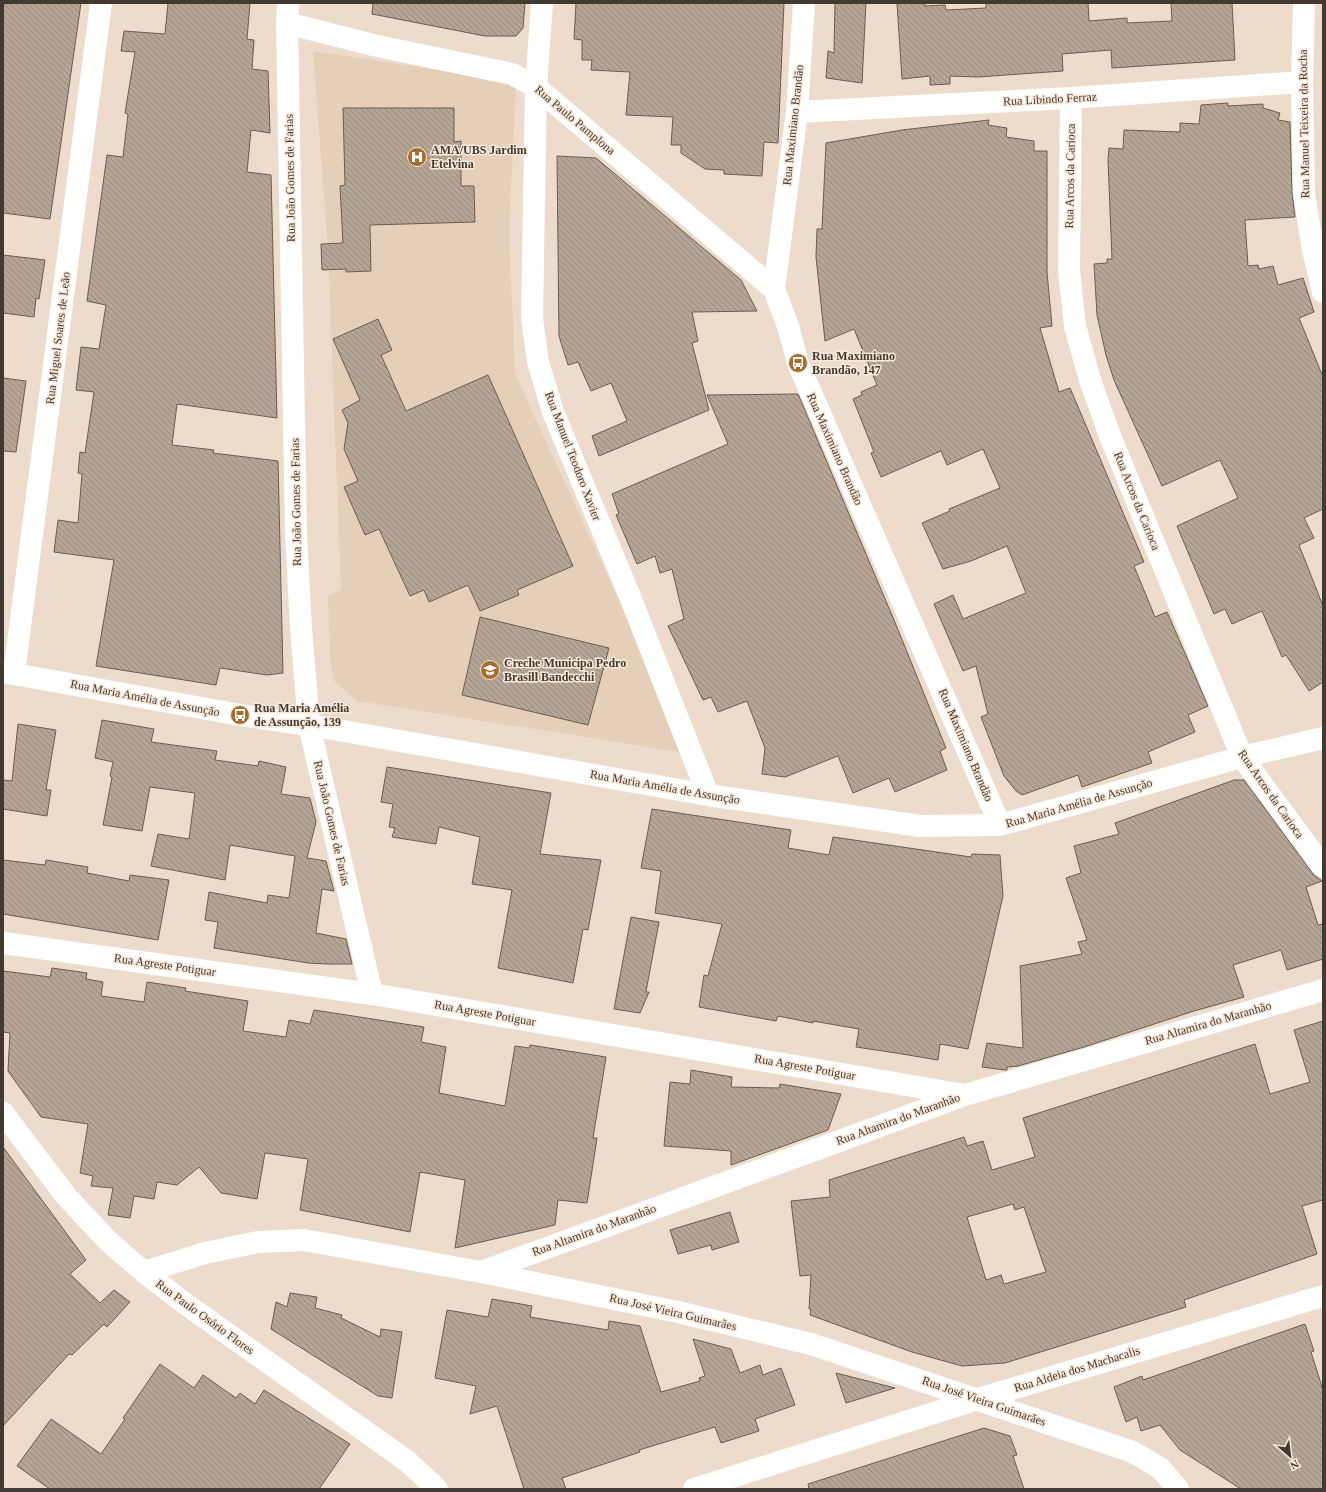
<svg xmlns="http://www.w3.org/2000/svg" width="1326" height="1492" viewBox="0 0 1326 1492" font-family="'Times New Roman',serif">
<defs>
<pattern id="building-back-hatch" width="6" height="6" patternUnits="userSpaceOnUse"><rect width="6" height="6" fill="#b5a595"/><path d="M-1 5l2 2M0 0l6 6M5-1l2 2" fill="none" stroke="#95877a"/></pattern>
</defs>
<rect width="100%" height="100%" fill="#eddbcb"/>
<path fill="#e6cfb9" d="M313,51l203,31 -7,150 6,142 111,242 54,136 -323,-51 -23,-20 -4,-22 -2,-63 13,-6 -13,-342z"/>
<path fill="url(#building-back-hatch)" stroke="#6b5c4e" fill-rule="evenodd" d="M3,3h78l-31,216 -47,-6z
M168,3h82l-3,36 7,1 -2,29 16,2 2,62 -19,-3 -4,42 24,3 6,243 -100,-14 -5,41 42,5 -1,3 65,8 5,212 -16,2 -47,-7 -4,17 -120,-19 18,-106 -60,-8 4,-32 20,3 4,-49 -4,-1 2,-21 5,1 9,-61 -18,-2 5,-43 18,2 7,-44 -19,-4 20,-146 16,2 5,-43 -3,-1 10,-61 -14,-1 3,-20 41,3z
M373,3h152l-2,25 -7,8h-31l-113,-22z
M576,3h208l-6,140 -14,-1 -2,34 -38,-2v-4l-19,-1 -24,-16v-8h-10l2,-28 -47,-2 4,-43 -39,-2 1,-10h-10v-20l-8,-1z
M835,3h31l-4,80 -36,-5 2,-27 6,2z
M897,3h28v3l20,-1 1,5 40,-2v-5h102l1,18 38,-3v5l45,-2 -1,-18h61l3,57 -123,8 -1,-18 -49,4 1,17 -85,6 -28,-1v8l-20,1v-9l-28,3z
M1228,103v3l35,-2v4l17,5 -2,7 12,2 2,71 3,24 -50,3 3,46 10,-1 1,4 14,-3 5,19 25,-7 11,34 -15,6 24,59v132l-19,9 10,20 -15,7 24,61v76l-14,9 -23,-36 -4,2 -20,-46 -30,13 -7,-15 -11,5 -37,-88 61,-28 -18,-38 -58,26 -48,-106 -8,-25 -9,-40 -3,-51 13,-1v-4h5l-4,-99 1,-12 14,1 1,-19 56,2v-9l19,1 2,-19z
M343,108h111v34l7,-1v45h13l1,36 -105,3 1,46 -25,1v-3l-24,1 -1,-26 22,-1 -3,-57 5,-1z
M989,120l-1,5 19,3 -1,9 28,4v10h13v121l5,54 -12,2 19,64 11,-4 74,174 -10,4 21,51 12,-5 41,94 -20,9 7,17 -47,20 4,11 -70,24 -4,-12 -56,20 -6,-4 -12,-15 -23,-59 7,-3 -12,-48 -13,5 -29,-67 19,-9 10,24 63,-26 -19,-47 -36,15 -28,8 -21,-46 28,-12 -1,-2 51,-21 -17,-39 -36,16 -6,-14 -60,26 -10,-24 3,-1 -21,-53 9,-4 -1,-3 16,-7 -23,-56 -29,12 -9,-84 1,-28h5l4,-86 76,-13z
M557,156l39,2 145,122 16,31 -65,1 6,29 -6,2 17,67 -110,46 -7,-20 35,-15 -16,-38 -20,8 -13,-29 -10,3 -9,-29z
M3,255l42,5 -6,39 -3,-1 -2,19 -31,-4z
M378,319l14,31 -11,5 25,56 82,-36 85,191 -56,24 2,5 -39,16 -12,-26 -39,17 -5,-12 -14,6 -31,-67 -14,6 -21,-48 14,-6 -14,-32 4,-26 -6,-13 18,-10 -27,-61z
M3,378l23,3 -10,71 -13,-1z
M798,394l96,226 52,128 -6,3 7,19 -52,22 -6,-14 -36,15 -15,-37 -53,21 -23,-3 3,-26 -18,-47 -29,11 -7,-15 -8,3 -35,-74 16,-7 -12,-50 -12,4 -5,-17 -18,8 -21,-49 3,-1 -7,-20 116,-50 -21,-49z
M480,617l129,31 -21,77 -126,-30z
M102,720l52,9 -3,13 66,9 -2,9 43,6 1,-5 27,6 -5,27 29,4 6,24 -9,36 19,3 8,30 -12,-2 -6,44 30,6 6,25h-25l-19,-1 -94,-15 4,-26 -13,-2 4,-28 58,11 1,-8 21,3 6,-42 -65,-11 -5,35 -74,-14 7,-32 31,5 6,-46 -45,-6 -8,44 -39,-6 9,-48 -2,-1 3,-14 -18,-4z
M18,724l38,6 -10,60h5l-4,26 -44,-7v-29l9,1z
M387,767l164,26 -11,61 61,6 -13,70 -5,-1 -10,54 -75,-15 14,-78 -40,-6 8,-47 -41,-10 -3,17 -44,-7 3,-9 -6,-1 4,-23 -12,-2z
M1234,780h10l69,94 9,7 -16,6 12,38 5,-1v35l-36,11 -6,-20 -48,15 11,32 -50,14 -110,36 -66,19 -11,1v3h-2l-23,-3 5,-24 36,5 -3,-82 62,-12 -4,-12 9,-2 -21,-62 15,-5 -7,-27 45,-12 -4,-11z
M652,809l139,21 -3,18 41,7 4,-18 138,20 1,-3 28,1 3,41 -35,153 -28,-5 -2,16 -42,-7 -40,-6 3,-18 -46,-8v2l-35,-7 -2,5 -77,-14 5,-32 4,1 14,-52 -67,-11 6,-42 -20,-3z
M3,860l42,5 1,-5 42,7 -1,6 42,8 1,-6 39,5 -11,60 -155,-26z
M631,917l28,5 -12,64 -1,6h3l-9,21 -26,-4z
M52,968l35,5 -1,6 17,3 -2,14 43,6 3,-20 39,6 -1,3 63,10 -5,30 43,6 3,-17 21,4 4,-14 110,17 -3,15 25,5 -7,46 66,13 10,-60 14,2 1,-3 76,12 -13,81h4l-10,65 -29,-3 -3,25 -100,23 10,-68 -45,-8 -10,60 -110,-22 8,-51 -43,-6 -8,46 -36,-6 -22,-26 -22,18 -20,-3 -3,17 -20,-3 -4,22 -22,-3 5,-27 -22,-2 2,-10 -13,-3 8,-49 -47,-7 -33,-46 2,-38 -7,-1v-61l47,6z
M1323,1021v179l-21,6 15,48 -133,46 2,7 -181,56 -43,3 -50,-14 -102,-37 1,-6h-2l2,-34 -11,1 -9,-75 39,-4 -1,-17 135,-43 3,9 16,-5 9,29 43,-13 -12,-39 232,-74 15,50 40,-12 -16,-52zM1013,1204l2,6 9,-3 22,65 -42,12 -3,-9 -15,5 -19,-63z
M691,1070l41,7 -1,10 48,1 1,-4 61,10 -13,36 -97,35v-14l-67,-5 6,-64 20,2z
M3,1147l83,113 -16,14 30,29 14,-13 16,12 -23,25 -3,-3 -32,31 -3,-1 -66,72z
M730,1212l9,30 -27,8 -1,-5 -33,9 -8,-24z
M290,1293l27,4 -2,11 27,7 -1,3 39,19 1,-8 21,3 -10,66 -14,-2 -107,-67 5,-27 11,5z
M492,1299l40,7 -2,11 78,13 1,-9 31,5 21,66 39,-11 -1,-3 6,-2 -12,-37 38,10 9,24 20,-8 3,10 18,-7 14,37 -40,14 4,12 -38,12 -6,-16 -76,23 1,2 -78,26 4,11h-42l-27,-83 -27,8 6,-28 -41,-8 12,-68 41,7z
M1305,1324l9,27 -3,1 12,38v99h-82l-61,-39 -20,-25 -19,6 -4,-14 -11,5 -12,-35 28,-11 1,4z
M160,1364l34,24 9,-13 33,23 4,-5 15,11 9,-14 86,54 -31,45h-269l-33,-23 34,-47 50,35 24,-35 -2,-1z
M836,1373l59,15 -49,15z
M984,1428l26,8 7,19 -4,1 11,33h-215l-1,-5z"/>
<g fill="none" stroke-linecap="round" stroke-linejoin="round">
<path stroke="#fff" stroke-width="22" d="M288,3l-1,20 9,511 5,94 8,97 63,269
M542,3l-6,84 -4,231 6,44 15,50 76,182 79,201
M804,3l-7,109 -23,177 14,37 10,37 202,462
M1304,3l-2,79 2,111 9,57 10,42
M287,23l86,22 139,29 24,13 238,202
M1071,98l-2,172 6,56 15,54 20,56 132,321 81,110
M797,112l274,-14 231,-16
M3,672l237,43 69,10 399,70 212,31 80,-1 242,-68 81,-19
M14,673l87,-670
M3,943l369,51 593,101
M3,1113l63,83 42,45 36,31 43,33 220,156 30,28
M144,1272l61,-19 53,-11 46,-2 177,32 197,40 133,32 322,108 27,16 18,21
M481,1272l484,-177 358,-105
M694,1489l284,-90 345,-103"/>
</g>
<defs>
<g id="hospital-disc" transform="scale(1)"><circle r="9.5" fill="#a76d2c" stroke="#fae8d8"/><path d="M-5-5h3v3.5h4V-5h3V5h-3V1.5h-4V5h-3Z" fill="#fff"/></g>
<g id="bus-disc" transform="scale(1)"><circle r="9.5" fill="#a76d2c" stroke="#fae8d8"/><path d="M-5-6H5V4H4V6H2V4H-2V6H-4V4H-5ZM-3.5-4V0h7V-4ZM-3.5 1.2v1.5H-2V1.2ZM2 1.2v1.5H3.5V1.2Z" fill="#fff"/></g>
<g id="school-disc" transform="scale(1)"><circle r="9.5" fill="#a76d2c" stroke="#fae8d8"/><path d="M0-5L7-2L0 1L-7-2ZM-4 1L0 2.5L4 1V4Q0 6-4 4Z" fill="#fff"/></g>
</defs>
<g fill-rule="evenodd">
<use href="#hospital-disc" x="417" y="157"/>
<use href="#bus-disc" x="798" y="363"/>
<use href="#school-disc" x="490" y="670"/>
<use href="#bus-disc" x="240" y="715"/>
</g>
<g text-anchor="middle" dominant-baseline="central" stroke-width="3" stroke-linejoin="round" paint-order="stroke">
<g font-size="12" fill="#413a33" stroke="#fae8d8">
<text transform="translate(1050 99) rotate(-3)">Rua Libindo Ferraz</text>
<text transform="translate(575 120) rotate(40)">Rua Paulo Pamplona</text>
<text transform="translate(1304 124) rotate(-91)">Rua Manuel Teixeira da Rocha</text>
<text transform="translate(793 125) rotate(-84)">Rua Maximiano Brandão</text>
<text transform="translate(1070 176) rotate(-89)">Rua Arcos da Carioca</text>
<text transform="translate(290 178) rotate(-91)">Rua João Gomes de Farias</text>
<text transform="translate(58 338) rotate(-83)">Rua Miguel Soares de Leão</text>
<text transform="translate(835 449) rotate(66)">Rua Maximiano Brandão</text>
<text transform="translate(573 456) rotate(69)">Rua Manuel Teodoro Xavier</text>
<text transform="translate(1137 501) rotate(68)">Rua Arcos da Carioca</text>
<text transform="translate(296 502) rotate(-91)">Rua João Gomes de Farias</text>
<text transform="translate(145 698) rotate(11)">Rua Maria Amélia de Assunção</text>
<text transform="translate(966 745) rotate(67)">Rua Maximiano Brandão</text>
<text transform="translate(665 787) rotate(10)">Rua Maria Amélia de Assunção</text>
<text transform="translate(1271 794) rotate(55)">Rua Arcos da Carioca</text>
<text transform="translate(1079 803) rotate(-16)">Rua Maria Amélia de Assunção</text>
<text transform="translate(332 823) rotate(77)">Rua João Gomes de Farias</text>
<text transform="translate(165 965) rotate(8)">Rua Agreste Potiguar</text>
<text transform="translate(485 1013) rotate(10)">Rua Agreste Potiguar</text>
<text transform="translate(1208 1023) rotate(-16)">Rua Altamira do Maranhão</text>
<text transform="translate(805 1067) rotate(10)">Rua Agreste Potiguar</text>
<text transform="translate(898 1119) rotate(-20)">Rua Altamira do Maranhão</text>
<text transform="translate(594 1230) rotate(-20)">Rua Altamira do Maranhão</text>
<text transform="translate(673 1312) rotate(13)">Rua José Vieira Guimarães</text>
<text transform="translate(205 1317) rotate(36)">Rua Paulo Osório Flores</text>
<text transform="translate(1077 1369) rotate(-17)">Rua Aldeia dos Machacalis</text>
<text transform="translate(984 1401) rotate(19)">Rua José Vieira Guimarães</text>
</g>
<g font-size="12" font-weight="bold" fill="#413a33" stroke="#fae8d8" text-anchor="start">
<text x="431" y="150">AMA/UBS Jardim<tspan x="431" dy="14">Etelvina</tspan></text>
<text x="812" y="356">Rua Maximiano<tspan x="812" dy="14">Brandão, 147</tspan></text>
<text x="504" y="663">Creche Municipa Pedro<tspan x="504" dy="14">Brasill Bandecchi</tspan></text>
<text x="254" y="708">Rua Maria Amélia<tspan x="254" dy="14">de Assunção, 139</tspan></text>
</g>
</g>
<rect width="1326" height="1492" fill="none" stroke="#413a33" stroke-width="8"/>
<g transform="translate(1290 1456) rotate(152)" stroke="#fae8d8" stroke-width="3" paint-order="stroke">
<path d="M0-3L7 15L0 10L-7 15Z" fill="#413a33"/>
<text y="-6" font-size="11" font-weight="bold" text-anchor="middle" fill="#413a33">N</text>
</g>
</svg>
